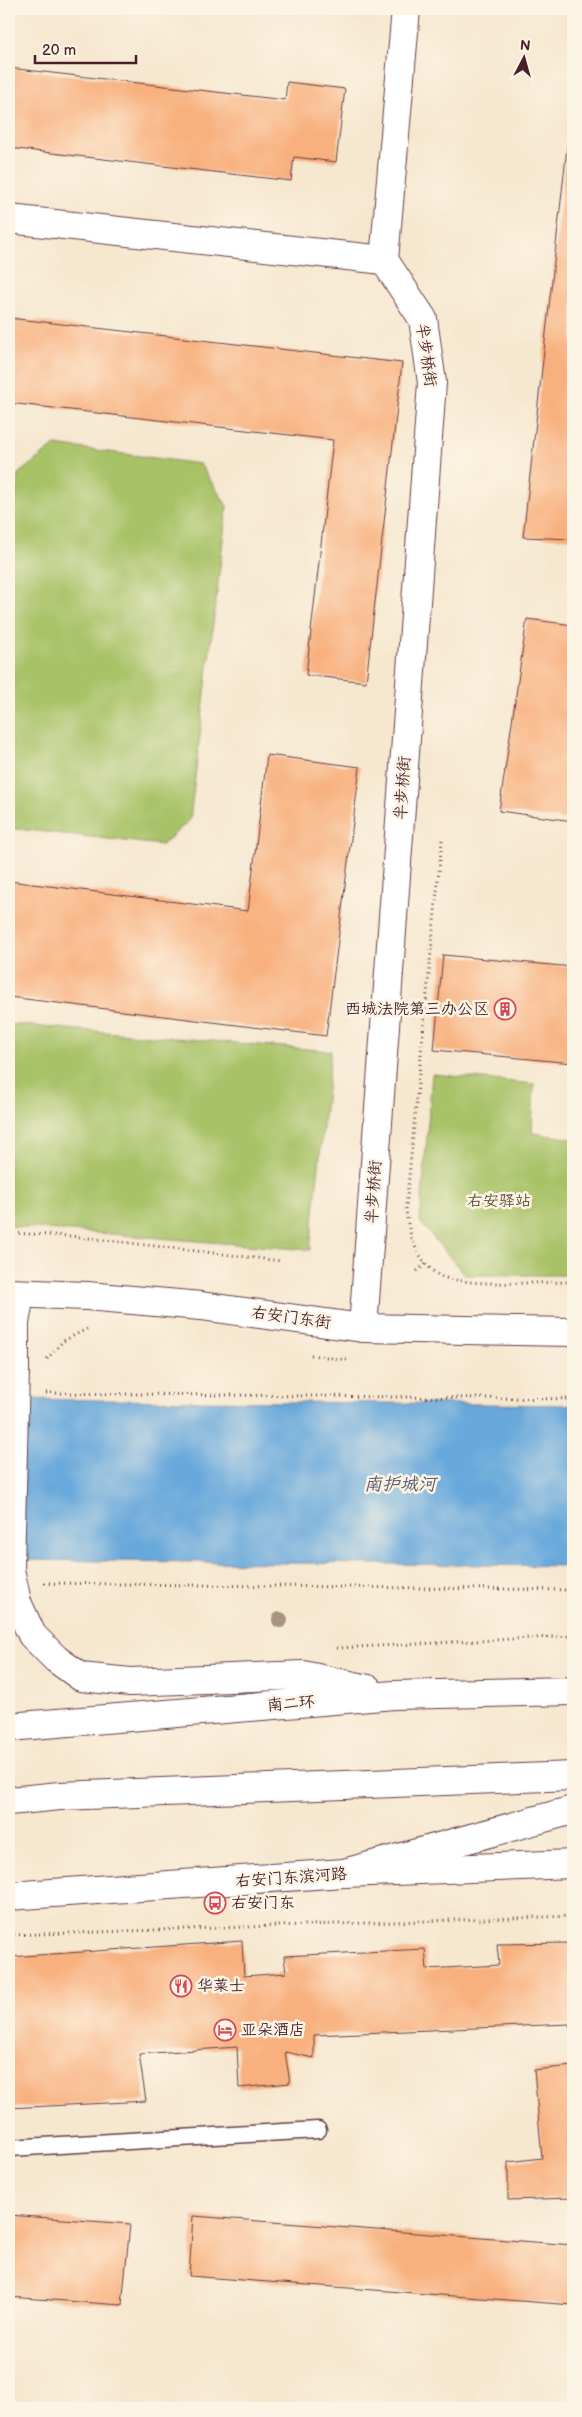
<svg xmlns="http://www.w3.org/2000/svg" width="582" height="2417" viewBox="0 0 582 2417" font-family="'Balsamiq Sans','LXGW WenKai TC',sans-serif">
<rect width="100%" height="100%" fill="#fcf5e5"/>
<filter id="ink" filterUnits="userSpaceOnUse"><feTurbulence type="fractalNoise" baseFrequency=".02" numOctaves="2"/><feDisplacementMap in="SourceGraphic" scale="10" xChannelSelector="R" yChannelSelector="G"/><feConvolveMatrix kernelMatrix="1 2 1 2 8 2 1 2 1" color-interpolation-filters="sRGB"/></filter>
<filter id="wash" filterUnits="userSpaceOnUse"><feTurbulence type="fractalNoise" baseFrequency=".0096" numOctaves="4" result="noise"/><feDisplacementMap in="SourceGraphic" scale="20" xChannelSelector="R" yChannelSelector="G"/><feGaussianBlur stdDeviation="1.12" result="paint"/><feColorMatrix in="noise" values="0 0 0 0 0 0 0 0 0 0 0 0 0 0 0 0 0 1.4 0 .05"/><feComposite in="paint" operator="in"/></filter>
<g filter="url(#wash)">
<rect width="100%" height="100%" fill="#f6e7cf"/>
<path fill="#a8c268" stroke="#79704a" d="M55,445l145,19 27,42 -37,314 -28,25 -153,-17v-283l9,-71z
M9,1024l322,27 -21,199 -301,-24z
M432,1074l102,10 -2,49 41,6v136h-108l-45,-53z"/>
<path fill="#68a8db" stroke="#596483" d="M9,1399l564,6v161l-564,-6z"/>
<g id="blocks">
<path fill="#f8b07e" d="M9,68l276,32 2,-18 58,7 -9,73 -42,-5 -3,24 -282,-33z
M572,103l1,436 -50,-2z
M9,318l393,45 -36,319 -60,-7 27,-235 -324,-37z
M527,619l46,6v196l-74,-10z
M267,755l93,12 -34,269 -317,-39v-116l239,30z
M443,955l130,12v96l-139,-13z
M242,1941l2,35 42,-3 -2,-17 141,-7 2,20 72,-4 -2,-21 76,-1v99l-4,-18 -255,11v23l-29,-6 5,31 -51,5 -2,-41 -98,7 7,47 -137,7v-151z
M573,2066v132l-65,2v-38l34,-4 -8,-88z
M9,2215l121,9 -8,81 -113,-8z
M193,2216l380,29v60l-384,-29z"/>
</g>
</g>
<g filter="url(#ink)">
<use href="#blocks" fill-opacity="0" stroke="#643d44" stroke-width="1"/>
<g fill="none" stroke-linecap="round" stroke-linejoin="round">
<g stroke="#643d44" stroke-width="19">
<path id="lane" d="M9,2148l309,-18"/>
</g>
<g stroke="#643d44" stroke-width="30">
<path id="street" d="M9,219l375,41
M363,1328l69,-945 -9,-64 -39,-59 22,-251"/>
</g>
<g stroke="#643d44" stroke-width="30">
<path id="secondary" d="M9,1293l78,3 114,10 162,22 210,4
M9,1896l335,-23 229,-9"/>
</g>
<g stroke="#643d44" stroke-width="30">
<path id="highway" d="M15,1371v-48l5,-29
M17,1602l15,33 24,24 25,18 49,5 173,-7 65,14
M9,1727l385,-32 179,-4
M9,1801l51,-5 513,-20
M344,1873l229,-63"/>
</g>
<path stroke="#643d44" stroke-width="3" stroke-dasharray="1 4" stroke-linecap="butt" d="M442,840l-36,367c1,23 10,53 31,67 20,14 108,8 136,8
M9,1233l62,3 210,25
M417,1271l10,-8
M311,1355l36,5
M47,1359l16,-18 24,-12
M46,1393l527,6
M44,1583l529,7
M337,1648l236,-12
M9,1935l564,-19"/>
<use href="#lane" stroke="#fff" stroke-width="16"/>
<use href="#street" stroke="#fff" stroke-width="28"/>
<use href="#secondary" stroke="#fff" stroke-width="28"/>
<use href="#highway" stroke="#fff" stroke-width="28"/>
<g stroke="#643d44" stroke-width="30" stroke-linecap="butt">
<path id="highway-bridge" d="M15,1371l-5,198 7,33"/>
</g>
<use href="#highway-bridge" stroke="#fff" stroke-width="28"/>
</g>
<circle fill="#a7947f" cx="280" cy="1620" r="8"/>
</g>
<defs>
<g id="building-ring" transform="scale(1.125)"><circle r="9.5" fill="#fcf5e5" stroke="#d1495b" stroke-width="1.5"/><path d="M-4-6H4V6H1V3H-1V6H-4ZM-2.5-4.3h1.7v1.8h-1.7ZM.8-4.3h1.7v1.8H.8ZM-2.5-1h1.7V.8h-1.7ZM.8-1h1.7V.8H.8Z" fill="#d1495b"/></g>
<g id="bus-ring" transform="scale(1.125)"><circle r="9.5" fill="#fcf5e5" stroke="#d1495b" stroke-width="1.5"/><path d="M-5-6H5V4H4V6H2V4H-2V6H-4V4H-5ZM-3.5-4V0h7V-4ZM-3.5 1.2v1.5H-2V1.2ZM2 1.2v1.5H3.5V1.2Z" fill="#d1495b"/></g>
<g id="restaurant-ring" transform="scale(1.125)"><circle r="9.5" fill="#fcf5e5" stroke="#d1495b" stroke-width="1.5"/><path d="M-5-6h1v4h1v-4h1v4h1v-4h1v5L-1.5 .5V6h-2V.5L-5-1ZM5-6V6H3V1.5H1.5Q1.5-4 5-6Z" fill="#d1495b"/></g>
<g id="hotel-ring" transform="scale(1.125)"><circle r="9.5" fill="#fcf5e5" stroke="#d1495b" stroke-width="1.5"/><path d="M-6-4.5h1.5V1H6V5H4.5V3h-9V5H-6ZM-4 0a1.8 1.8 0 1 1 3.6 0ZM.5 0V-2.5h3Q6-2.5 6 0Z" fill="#d1495b"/></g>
</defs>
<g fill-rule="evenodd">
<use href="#building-ring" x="505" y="1009"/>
<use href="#bus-ring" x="215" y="1903"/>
<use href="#restaurant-ring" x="181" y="1986"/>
<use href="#hotel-ring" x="225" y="2030"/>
</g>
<g text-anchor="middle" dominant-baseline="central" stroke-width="5" stroke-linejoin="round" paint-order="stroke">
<g font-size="16" fill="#4a1f2b" stroke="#fcf5e5">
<text transform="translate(426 355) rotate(82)">半步桥街</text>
<text transform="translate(403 788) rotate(-86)">半步桥街</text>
<text transform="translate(374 1192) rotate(-86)">半步桥街</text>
<text transform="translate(291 1318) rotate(8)">右安门东街</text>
<text transform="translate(291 1704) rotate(-5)">南二环</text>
<text transform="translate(291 1878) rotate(-4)">右安门东滨河路</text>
</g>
<g font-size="16" fill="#4a1f2b" stroke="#fcf5e5" text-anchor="start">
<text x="489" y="1009" text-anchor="end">西城法院第三办公区</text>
<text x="231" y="1903">右安门东</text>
<text x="197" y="1986">华莱士</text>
<text x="241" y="2030">亚朵酒店</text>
</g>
<g font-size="16" fill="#66503d" stroke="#fcf5e5">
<text x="499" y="1201">右安驿站</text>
</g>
<g font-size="18" font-style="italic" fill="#565671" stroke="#fcf5e5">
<text x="400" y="1484">南护城河</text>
</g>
</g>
<rect width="582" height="2417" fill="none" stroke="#fcf5e5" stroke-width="30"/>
<g transform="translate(524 58) rotate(6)" stroke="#fcf5e5" stroke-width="4" paint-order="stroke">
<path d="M0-4L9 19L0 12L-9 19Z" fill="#4a1f2b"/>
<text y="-8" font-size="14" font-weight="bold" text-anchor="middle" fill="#4a1f2b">N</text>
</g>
<path d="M35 55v8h101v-8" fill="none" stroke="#4a1f2b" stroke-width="2.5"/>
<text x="42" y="55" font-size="15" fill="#4a1f2b" stroke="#fcf5e5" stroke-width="4" paint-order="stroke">20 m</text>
</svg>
